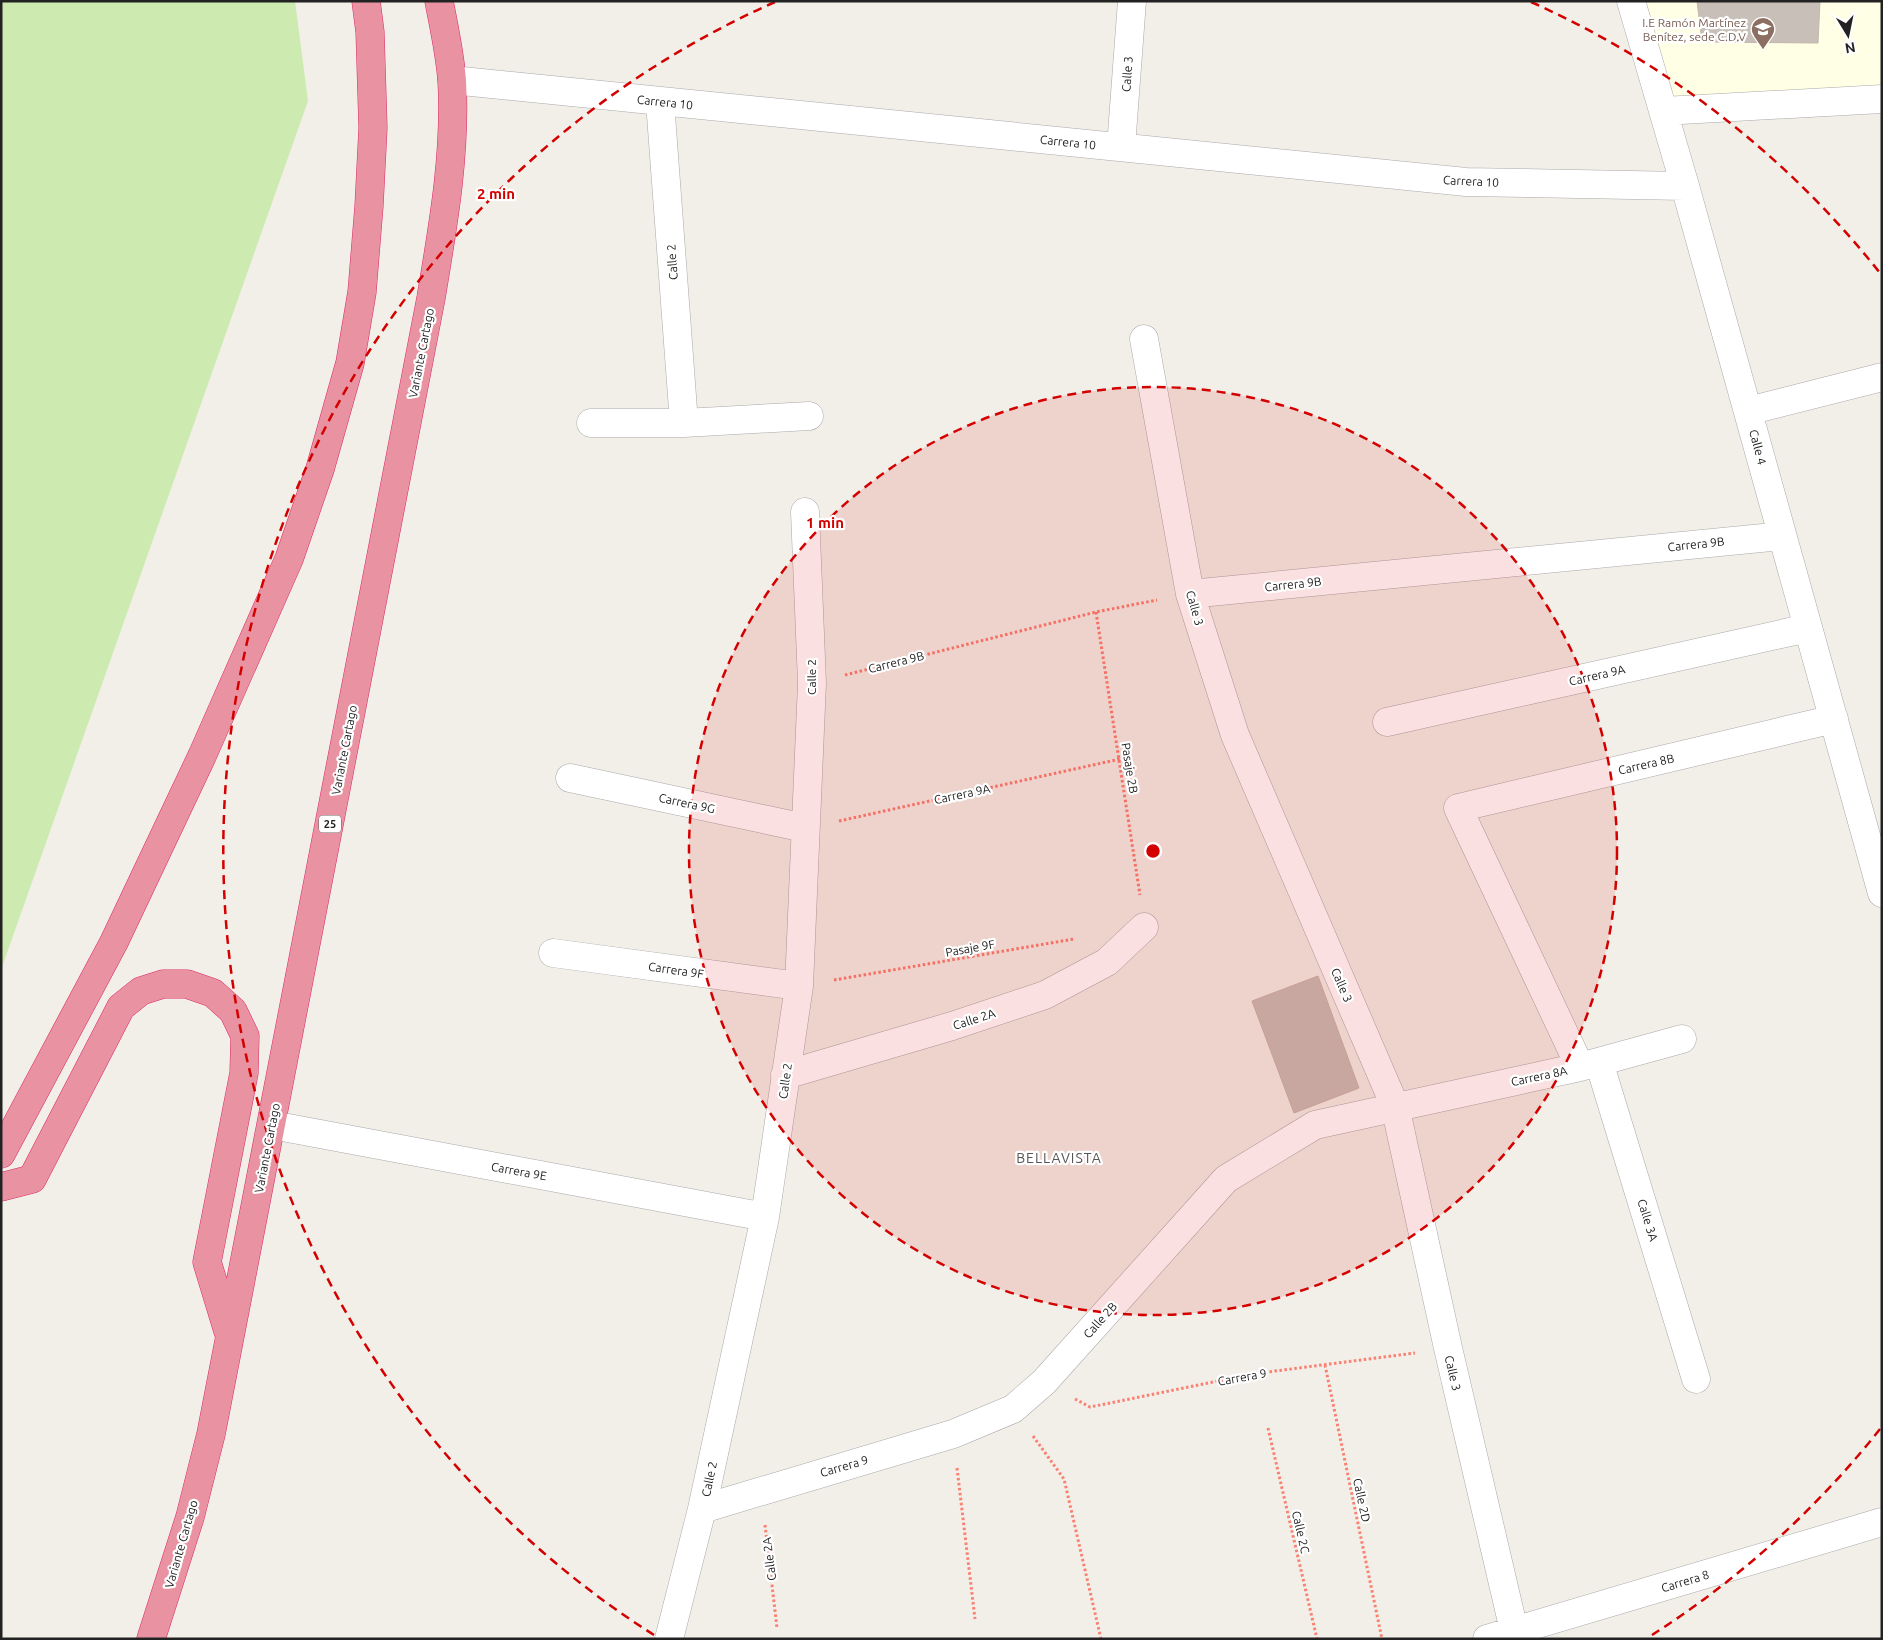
<svg xmlns="http://www.w3.org/2000/svg" width="1883" height="1640" viewBox="0 0 1883 1640" font-family="Ubuntu,sans-serif">
<rect width="100%" height="100%" fill="#f2efe9"/>
<path fill="#ffffe5" d="M1631,1h251v98l-219,12z"/>
<path fill="#cdebb0" d="M1,1h294l13,100 -307,869z"/>
<path fill="#c7bfb8" stroke="#c4b6ab" d="M1697,1h123l-2,42 -116,-1z
M1318,976l41,112 -65,25 -42,-112z"/>
<g fill="none" stroke-linecap="round" stroke-linejoin="round">
<g stroke="#a9a9a9" stroke-width="29">
<path id="minor" d="M1631,1l54,185 197,707
M452,80l1014,102 219,4
M660,102l24,321
M1663,111l219,-12
M1121,147l11,-146
M1144,339l46,255 45,141 160,371 53,242 68,291
M1748,411l134,-34
M591,423h93l125,-7
M1190,594l592,-58
M1387,722l421,-94
M570,778l235,50
M553,953l246,33
M1599,1062l97,317
M1580,1067l-122,-259 376,-89
M785,1075l167,-49 93,-31 62,-33 37,-35
M272,1125l493,92
M702,1509l251,-75 60,-25 31,-27 182,-203 89,-54 265,-58 102,-28
M669,1639l33,-130 63,-292 34,-231 13,-303 -7,-171
M1487,1639l395,-117"/>
</g>
<g stroke="#dc2a67" stroke-width="29">
<path id="highway" d="M1,1154l113,-212 88,-186 87,-197 31,-90 30,-106 12,-71 7,-86 4,-78 -3,-96 -4,-31
M1,1187l31,-8 89,-172 20,-16 22,-7h24l26,9 20,18 12,25 -1,37 -37,189 21,69
M151,1639l39,-122 21,-83 220,-1136c12,-72 25,-144 21,-217 -2,-27 -8,-54 -13,-80"/>
</g>
<path stroke="#fa8072" stroke-width="3" stroke-dasharray="2.5 2.5" stroke-linecap="butt" d="M1096,612l44,283
M845,675l251,-63 61,-12
M839,821l281,-62
M834,980l240,-41
M1325,1365l57,274
M1075,1399l15,8 162,-33 163,-21
M1268,1428l49,211
M1033,1436l31,43 37,160
M957,1468l18,151
M765,1525l12,103"/>
<use href="#minor" stroke="#fff" stroke-width="28"/>
<use href="#highway" stroke="#e892a2" stroke-width="28"/>
</g>
<circle cx="1153" cy="851" r="464" fill="#d40000" fill-opacity=".12"/>
<g fill="none" stroke="#d40000" stroke-width="2.5" stroke-dasharray="9 6">
<circle cx="1153" cy="851" r="464"/>
<path d="M1880 1429A929 929 0 0 1 1652 1635M654 1635A929 929 0 0 1 775 2M1531 2A929 929 0 0 1 1880 273"/>
</g>
<defs>
<g id="school-pin" transform="scale(1.25)"><path d="M0 17L-7.5 6A9.5 9.5 0 1 1 7.5 6Z" fill="#8d6e63" stroke="#fff"/><path d="M0-5L7-2L0 1L-7-2ZM-4 1L0 2.5L4 1V4Q0 6-4 4Z" fill="#fff"/></g>
</defs>
<g fill-rule="evenodd">
<use href="#school-pin" x="1763" y="29"/>
</g>
<g text-anchor="middle" dominant-baseline="central" stroke-width="4.5" stroke-linejoin="round" paint-order="stroke">
<rect fill="#fff" stroke="#646464" stroke-width="1" x="319" y="815.5" width="22" height="17" rx="4"/>
<g font-size="11" font-weight="bold" fill="#222">
<text x="330" y="824">25</text>
</g>
<g font-size="12" fill="#785e54" stroke="#fff" text-anchor="end">
<text x="1746" y="22">I.E Ramón Martínez<tspan x="1746" dy="14">Benítez, sede C.D.V</tspan></text>
</g>
<g font-size="12" fill="#222" stroke="#fff">
<text transform="translate(1127 74) rotate(-86)">Calle 3</text>
<text transform="translate(665 102) rotate(6)">Carrera 10</text>
<text transform="translate(1068 142) rotate(6)">Carrera 10</text>
<text transform="translate(1471 181) rotate(3)">Carrera 10</text>
<text transform="translate(672 262) rotate(-94)">Calle 2</text>
<text transform="translate(421 353) rotate(-79)">Variante Cartago</text>
<text transform="translate(1758 447) rotate(75)">Calle 4</text>
<text transform="translate(1696 544) rotate(-6)">Carrera 9B</text>
<text transform="translate(1293 584) rotate(-6)">Carrera 9B</text>
<text transform="translate(1195 608) rotate(74)">Calle 3</text>
<text transform="translate(896 662) rotate(-14)">Carrera 9B</text>
<text transform="translate(1597 675) rotate(-13)">Carrera 9A</text>
<text transform="translate(811 677) rotate(-90)">Calle 2</text>
<text transform="translate(344 750) rotate(-79)">Variante Cartago</text>
<text transform="translate(1646 764) rotate(-13)">Carrera 8B</text>
<text transform="translate(1130 768) rotate(81)">Pasaje 2B</text>
<text transform="translate(962 794) rotate(-12)">Carrera 9A</text>
<text transform="translate(687 803) rotate(12)">Carrera 9G</text>
<text transform="translate(970 948) rotate(-10)">Pasaje 9F</text>
<text transform="translate(676 970) rotate(8)">Carrera 9F</text>
<text transform="translate(1342 985) rotate(67)">Calle 3</text>
<text transform="translate(974 1019) rotate(-18)">Calle 2A</text>
<text transform="translate(1539 1076) rotate(-12)">Carrera 8A</text>
<text transform="translate(785 1081) rotate(-82)">Calle 2</text>
<text transform="translate(267 1148) rotate(-79)">Variante Cartago</text>
<text transform="translate(519 1171) rotate(10)">Carrera 9E</text>
<text transform="translate(1648 1220) rotate(73)">Calle 3A</text>
<text transform="translate(1100 1320) rotate(-48)">Calle 2B</text>
<text transform="translate(1453 1373) rotate(77)">Calle 3</text>
<text transform="translate(1242 1377) rotate(-10)">Carrera 9</text>
<text transform="translate(844 1466) rotate(-16)">Carrera 9</text>
<text transform="translate(709 1479) rotate(-78)">Calle 2</text>
<text transform="translate(1362 1500) rotate(78)">Calle 2D</text>
<text transform="translate(1301 1532) rotate(77)">Calle 2C</text>
<text transform="translate(181 1544) rotate(-74)">Variante Cartago</text>
<text transform="translate(769 1559) rotate(-97)">Calle 2A</text>
<text transform="translate(1685 1581) rotate(-17)">Carrera 8</text>
</g>
<g font-size="14" letter-spacing="1" fill="#555" stroke="#fff">
<text x="1059" y="1158">BELLAVISTA</text>
</g>
</g>
<circle cx="1153" cy="851" r="8" fill="#d40000" stroke="#fff" stroke-width="2.5"/>
<g font-size="15" text-anchor="middle" font-weight="bold" fill="#d40000" stroke="#fff" stroke-width="4.5" stroke-linejoin="round" paint-order="stroke">
<text x="496" y="199">2 min</text>
<text x="825" y="528">1 min</text>
</g>
<rect width="1883" height="1640" fill="none" stroke="#222222" stroke-width="5"/>
<g transform="translate(1848 35) rotate(170)" stroke="#ffffff" stroke-width="4" paint-order="stroke">
<path d="M0-4L9 19L0 12L-9 19Z" fill="#222222"/>
<text y="-8" font-size="14" font-weight="bold" text-anchor="middle" fill="#222222">N</text>
</g>
</svg>
